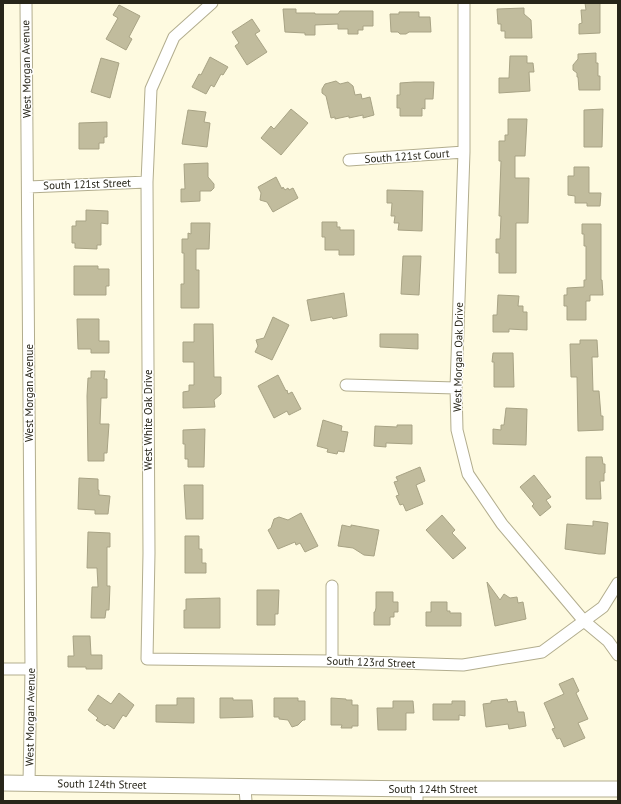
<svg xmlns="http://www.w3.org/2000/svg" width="621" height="804" viewBox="0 0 621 804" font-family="'PT Sans',sans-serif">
<rect width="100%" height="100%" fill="#fefae0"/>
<path fill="#c1bc9d" stroke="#a8a385" d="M585,3h15v30l-21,1v-10l3,-1 -1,-13h5z
M119,5l21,11 -11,21 3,2 -6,11 -20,-11 12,-21 -5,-3z
M524,8v6l7,6 1,18h-27v-7h-4v-7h-3l-1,-15z
M283,9h13v4h19v1h23l2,-3h33v15h-10v4h-5v4h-10v-5h-10v-5l-23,1v10h-10v-2l-20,-1z
M399,12h20v5h11l1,15h-22l-3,2h-6l-2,-2h-7l-1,-18h9z
M252,19l8,12 -5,3 12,18 -20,13 -12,-19 4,-3 -7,-11z
M596,53v10h2v13h2v14h-21l-1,-13h-1v-4l-4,-3v-5l5,-6v-5z
M510,56h17v7h6l1,9h-5l1,19 -31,2v-15h10z
M210,57l18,10 -5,8 -2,-1 -7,13 -3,-2 -5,9 -14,-7 7,-13 2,1z
M101,58l18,5 -9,35 -19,-6z
M336,81l4,3 8,-2 5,4 2,9 6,-1 1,5 8,-2 4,18 -11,3v-3l-14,3v-2l-14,3v-2l-4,1 -5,-22 -4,-3v-4l3,-5z
M414,82h20l-1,17h-8v10l-3,-1v8h-22v-8h-3v-13h3v-12z
M291,109l17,14 -27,32 -20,-17 10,-12 3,3z
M603,109l-1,38h-18v-37z
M188,110l18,2 -2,10 6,1 -3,24 -25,-3z
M508,119h19l-2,37h-10v22h14l-1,45h-12v50h-17v-20h-3v-14h4l1,-23h-2l2,-55h-2v-20h6v-6h3z
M107,122v15h-3v6h-5v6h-20v-26z
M208,163v14l6,7v4l-3,3h-11v10l-19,1v-13h4l-1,-25z
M574,167h15v26h12l-1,13h-13v-3h-12v-7l-7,-1v-19h6z
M276,177l6,12 1,-2 2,3 3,-2 1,2 4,-2 5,10 -25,14 -6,-10 -7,-2 1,-7 -3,-6z
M387,190l36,1 -1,40 -24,-1 1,-7h-5l1,-7h-4l1,-13h-5z
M86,210l22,1v13l-7,-1v22h-4v4l-22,-1v-5h-3v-17h4v-5h10z
M322,222h15v5h3v3h14v25h-15v-5h-14v-13h-3z
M191,223h19l-1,26h-13v21h3v38h-18v-24h3v-31h-2v-14h6v-6l3,1z
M582,224h19v56h1l1,15h-13v6h-4v19h-19v-14h-3v-11h3v-7l17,-1v-7h2v-34h-2v-12h-2z
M403,256h18l-2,39 -18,-1z
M74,266h24v3h11v17h-3v9h-32z
M344,293l3,23 -14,3 -1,-2 -21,4 -4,-21z
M498,295l21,1 -1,10h5v6h4v18l-18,-1v3h-16v-17h4z
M273,317l16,8 -17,35 -17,-8 3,-6 -2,-6 8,-2z
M77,319h22v22h10v12h-18v-4h-13z
M194,324h19l1,53h7v17l-7,6 1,7 -32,1v-16l6,-1v-6h5v-23h-11v-20h11z
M380,334h38v15l-38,-2z
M580,340h17l1,17h-6l1,34h6l2,25h2v14l-25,1 -1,-54h-6l-1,-33h10z
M493,353h20l1,34h-20v-25h-2z
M91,371h14l-1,8h3v19h-6l-1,26h9l-2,29h-3v8h-16l-1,-65 1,-18h3z
M278,375l8,16 1,-1 1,4 4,-2 9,17 -12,6 -2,-4 -13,7 -16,-32z
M506,408l21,1 -1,36 -33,-1v-15l8,1v-5h3z
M323,420l19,6 -1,5 7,1 -4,20 -6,-1 -1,3 -10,-2 1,-3 -11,-3z
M397,425h15v19l-26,-1v4l-12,-1 1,-20 22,1z
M205,429l-1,38h-16v-8h-3v-15h-2v-14z
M586,457h16l1,7h2v9h-1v8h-4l1,18h-15z
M420,467l5,14 -9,4 7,19 -17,7 -3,-7 -3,1 -4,-9 3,-1 -5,-13 4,-1 -2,-4z
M534,475l17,22 -5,3 5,7 -11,9 -8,-10 2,-2 -14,-17z
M79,478l19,1v11h1v5l11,1 -2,18h-13v-4l-17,-1z
M184,485h19v34h-17z
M301,513l17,33 -13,6 -5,-9 -4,2 -1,-3 -17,7 -10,-19 3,-2 3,-9 5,-2 9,3z
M442,515l13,15 -3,3 14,15 -13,11 -27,-29z
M593,521l15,2 -3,31h-6l-34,-5 2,-25 26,2z
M342,525l9,2v-2l28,5 -5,26 -10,-1 -11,-7 -15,-2z
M88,532l22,1v14h-3v39h3l-1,24h-3l-1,8h-14l1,-31h6l-1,-19h-10z
M185,536h14v13h3v14h4v10h-21z
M487,582l13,18 4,-6 6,4 7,-1 1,6 5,-1 3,17 -31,7z
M257,590h22l-1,24h-3v11h-18z
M376,592h17v10h5v10h-4v5h-4v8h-16v-13h1l1,-4z
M220,598v30h-36v-18h2v-11z
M431,602h16v9h3v2h11v13h-35v-14h5z
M73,636h17l1,19h11v14h-16v-2h-18v-11h6z
M573,678l6,13 -3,2 12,26 -10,4 7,15 -21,9 -4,-9 -3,1 -5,-10 3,-1 -11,-25 20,-9 -5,-10z
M119,693l15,12 -8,12 -3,-2 -9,14 -7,-5 -2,2 -9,-6 2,-2 -10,-8 10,-15 13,9z
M177,698h17v25l-38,-1v-17h21z
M220,698h13v2h19l1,17 -33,1z
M274,698h24v3h7v19h-2l-5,5 -6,2 -4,-7 -9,-1v-2h-5z
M331,698l15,1v1h6v5h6v21h-6v2h-11l1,-3h-11z
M507,699l1,3 8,-1 2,11h6l2,14 -17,3 -1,-5 -22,3 -3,-23 8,-1v-2z
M393,701h20l1,12h-8v17h-28l-1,-22h16z
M452,701h13v15l-6,-1v5h-26v-16h19z"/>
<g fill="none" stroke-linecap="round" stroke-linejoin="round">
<g stroke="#b2ad8e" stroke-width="13">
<path id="street" d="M26,3l5,666 -2,114
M212,3l-38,34 -23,52 -4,93 2,371 -2,106 185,2 131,4 79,-13 61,-45 15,-24
M464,3v149l-8,236 1,42 11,44 34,50 82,97 24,20 10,14
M349,160l115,-8
M28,187l119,-5
M346,385l110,3
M332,586v75
M3,669h28
M417,789v12
M246,801l-1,-12 3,-2"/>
</g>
<g stroke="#b2ad8e" stroke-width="17">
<path id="secondary" d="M3,783l414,6h201"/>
</g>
<use href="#street" stroke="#fff" stroke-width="11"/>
<use href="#secondary" stroke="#fff" stroke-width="15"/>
</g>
<g text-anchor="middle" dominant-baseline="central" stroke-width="3" stroke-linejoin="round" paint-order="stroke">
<g font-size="11" fill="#272519" stroke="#fff">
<text transform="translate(26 69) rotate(-91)">West Morgan Avenue</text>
<text transform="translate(407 156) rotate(-4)">South 121st Court</text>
<text transform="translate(87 184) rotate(-2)">South 121st Street</text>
<text transform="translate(458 357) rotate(-89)">West Morgan Oak Drive</text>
<text transform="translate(29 393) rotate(-90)">West Morgan Avenue</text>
<text transform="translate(148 420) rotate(-90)">West White Oak Drive</text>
<text transform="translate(371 662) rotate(2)">South 123rd Street</text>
<text transform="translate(30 717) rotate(-89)">West Morgan Avenue</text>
<text transform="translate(102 784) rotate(1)">South 124th Street</text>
<text x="433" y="789">South 124th Street</text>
</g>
</g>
<rect width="621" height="804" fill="none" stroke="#272519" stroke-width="8"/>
</svg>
